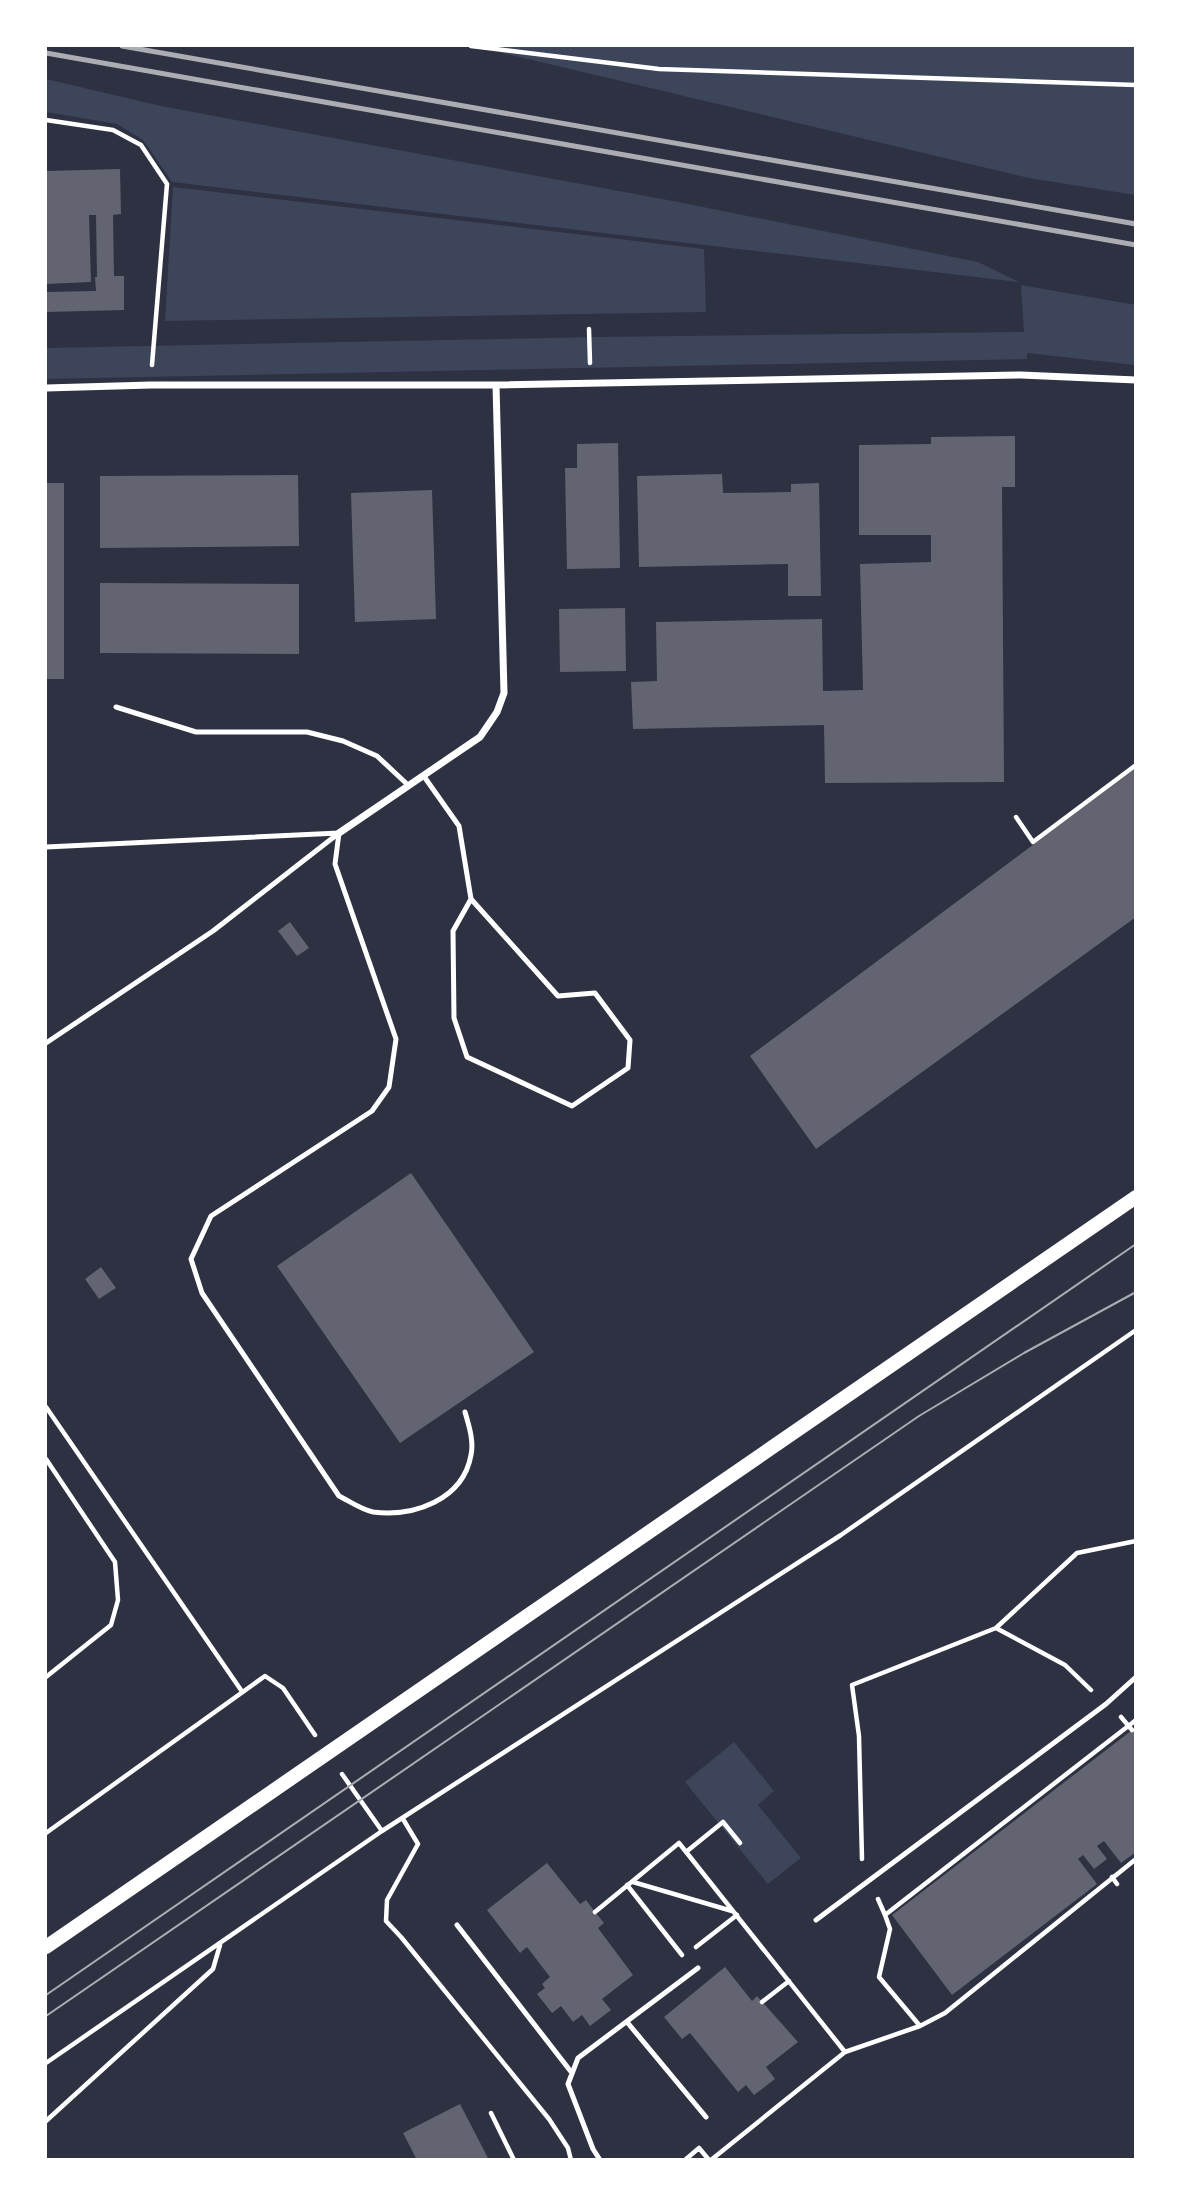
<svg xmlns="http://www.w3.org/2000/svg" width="1181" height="2205" viewBox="0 0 1181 2205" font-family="Helvetica,sans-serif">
<rect width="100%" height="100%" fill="#2d3142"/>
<path fill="#3c4559" d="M473,46h662v149l-106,-17z
M46,79l115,27 512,95 305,61 41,20 -847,-100 -29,-42 -26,-16 -71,-12z
M173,187l531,62 2,63 -541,9z
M1021,285l115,20 -1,60 -108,-12v6l-981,20v-31l550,-11 428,-5z
M734,1742l40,49 -16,14 43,53 -33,26 -83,-102z"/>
<path fill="#626471" d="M120,169l1,45 -8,1 1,61h10v34l-78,2v-20l50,-1 -1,-14h2l-1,-62h-7l2,67 -45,2v-113z
M1015,436v51h-13l2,295 -179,1 -1,-58 -191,4 -2,-47 26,-1 -1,-59 166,-3 1,72 40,-1 -3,-126 71,-2v-27h-72v-90l72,-1v-7z
M618,443l2,125 -53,1 -2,-101h12v-24z
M722,474l1,19 68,-1v-8l28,-1 2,113h-33v-32l-149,3 -2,-91z
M298,475l1,71 -199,2v-72z
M46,483h18v196h-18z
M432,490l4,129 -81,3 -4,-129z
M100,583l199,1v70l-199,-1z
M625,608l1,63 -66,1 -1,-63z
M1136,768v149l-320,232 -66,-93z
M290,922l19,26 -12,8 -19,-25z
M411,1173l123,179 -134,91 -123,-177z
M101,1267l15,21 -17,11 -14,-20z
M1136,1727v125l-15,11 -17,-22 -7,5 10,13 -13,10 -11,-14 -5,4 19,25 -145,111 -60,-80z
M547,1863l33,41 6,-4 9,12 9,11 -6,5 35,47 -31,24 9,11 -21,16 -8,-11 -9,7 -12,-16 -9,7 -15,-19 8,-6 -3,-4 8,-7 -23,-30 -7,6 -33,-43z
M725,1967l27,34 5,-5 41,46 -32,25 9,12 -21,16 -8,-10 -8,7 -48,-59 -8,6 -18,-22z
M460,2104l29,56h-72l-14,-27z"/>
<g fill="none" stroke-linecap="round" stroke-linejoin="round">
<path stroke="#fff" stroke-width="4.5" d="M471,46l188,23 477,16
M46,120l67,10 28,15 26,39 -15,181
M589,329l1,34
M1016,817l17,25 103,-77
M46,1407l195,283
M46,1459l69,103 3,38 -7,25 -65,52
M996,1628l69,37 26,25
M1121,1717l11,13
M403,1819l15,25 -31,56 -1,21 15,16 148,182 19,29 3,12
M382,1831l459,-296 295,-205
M46,1833l219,-157 18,12 32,47
M686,1852l37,-30 17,21
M862,1859l-3,-123 -7,-51 144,-57 81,-75 59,-12
M1112,1877l5,7
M633,1882l99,29
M627,1885l55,70
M878,1899l7,16
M595,1912l84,-69 166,209
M696,1947l41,-32
M762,2002l27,-21
M920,2026l-41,-49 11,-48 -5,-14 251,-195
M46,2063l336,-232 -40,-57
M491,2113l23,47
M46,2121l167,-152 7,-24
M685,2160l14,-12 10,12
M711,2160l134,-108 75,-26 25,-13 191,-154"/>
<path stroke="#fff" stroke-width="5" d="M116,707l80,25h111l36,9 34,15 31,29
M423,775l36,51 12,73 87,97 37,-3 35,47 -2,28 -56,38 -105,-49 -13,-39 -1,-87 18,-32
M339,833l-4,31 61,175 -7,48 -17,24 -161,105 -20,43 11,34 137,203c10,5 23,14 34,16 41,5 90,-12 98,-57 3,-14 -2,-29 -6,-43
M46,847l293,-14
M46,1043l167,-112 126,-98
M816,1920l290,-216 30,-27
M457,1925l115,148
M627,2022l79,95
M600,2160l-7,-11 -25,-65 10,-26 120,-90"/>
<path stroke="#fff" stroke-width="7" d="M46,388l105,-3h345l525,-10 115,5
M339,833l141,-96 17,-25 7,-19 -8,-308"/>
<path stroke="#fff" stroke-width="14" d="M46,1947l1090,-750"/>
<path stroke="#abadb3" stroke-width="2" d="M46,1995l1090,-751
M46,2016l873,-600 105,-63 112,-61"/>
<path stroke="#abadb3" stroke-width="5" d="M122,46l1014,178
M46,53l1090,192"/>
</g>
<rect width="1181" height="2205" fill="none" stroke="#ffffff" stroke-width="94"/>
</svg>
